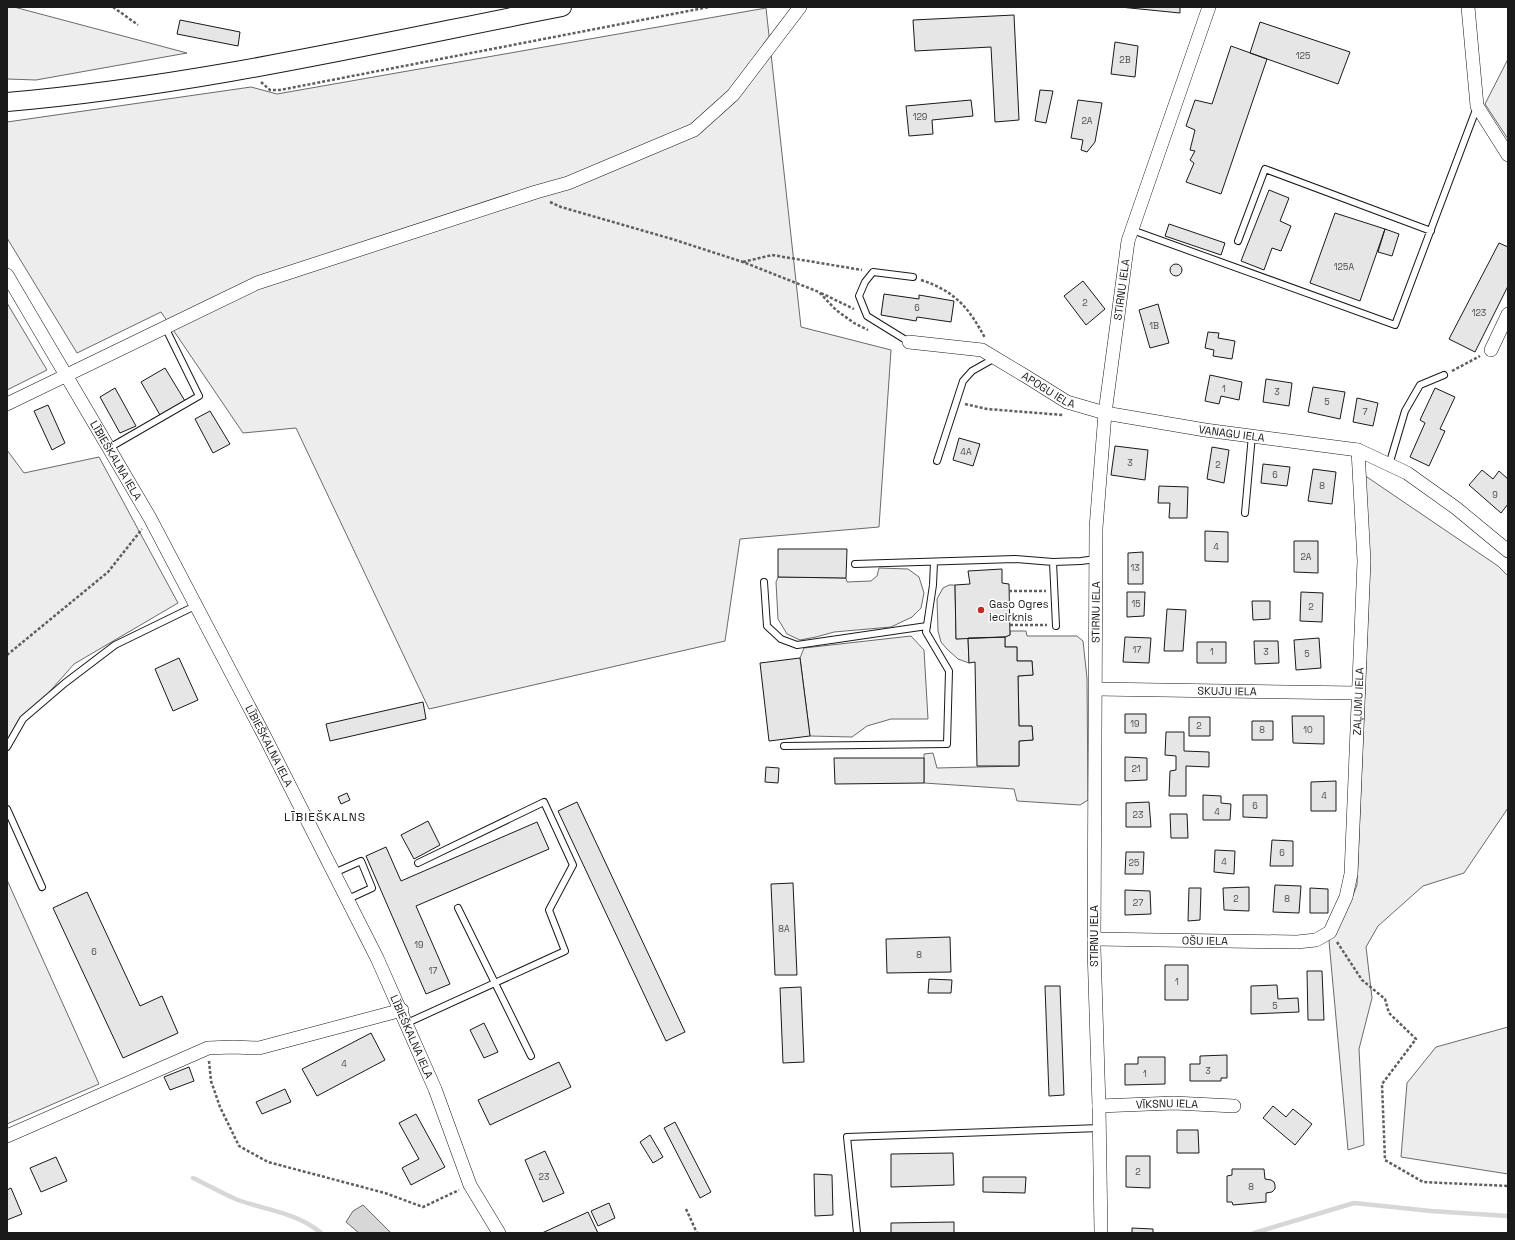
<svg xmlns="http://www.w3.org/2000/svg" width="1515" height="1240" viewBox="0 0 1515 1240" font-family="'Space Grotesk',sans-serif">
<rect width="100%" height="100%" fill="#fff"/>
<path fill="#ededed" stroke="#6a6a6a" d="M7,7h7l173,46 -151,27 -29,-1z
M766,8l35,319 90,23 -12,177 -139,12 -15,102 -296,68 -133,-281 -53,5 -82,-121 -84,41 -70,-115v-116l244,-35 26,7z
M1508,59v80l-23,-35z
M7,303l40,67 -40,20z
M7,450l17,23 75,-16 79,146 -104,61 -67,76z
M1364,475l134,91 10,10v232l-44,65 -41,13 -45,40 -12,21 6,51 -13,51 5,96 -16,5 -19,-209 21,-38 7,-18 13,-321z
M879,568l29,1 11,8 5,16 -3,15 -9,9 -21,10 -57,5 -18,5 -16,3 -13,-6 -9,-15 -2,-37 2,-5 68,1 1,4 24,-1 6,-5z
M949,585h6l1,54 12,-1 1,25 -11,-4 -11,-10 -6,-7 -3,-11 -1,-32 6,-11z
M1010,631h16l1,5h50l6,5 4,37 1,122 -8,5 -63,-4 -3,-12 -90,-6v-29l9,-1 4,15 82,-2v-25l14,-1 -1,-14h-13l-1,-50 15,-1 -1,-14h-15v-14h-12v-10l5,-2z
M911,636l13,14 4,69h-37l-24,7 -15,11 -42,-1 -10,-78 4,-10z
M7,880l92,204 -92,40z
M1508,1027v147l-107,-17 6,-74 29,-36z"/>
<path fill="#d7d7d7" stroke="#6a6a6a" d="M363,1205l28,28h-32l-13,-11 7,-11z"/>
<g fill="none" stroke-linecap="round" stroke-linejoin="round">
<path stroke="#d7d7d7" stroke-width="4.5" d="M193,1178c15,7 30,16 45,22 28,10 60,13 83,33
M1254,1233l100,-30 77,8 77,5"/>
</g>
<path fill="#e6e6e6" stroke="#1a1a1a" d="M1120,7h60v6z
M1014,15l5,105 -24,2 -4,-75 -76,4 -2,-31z
M180,20l60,12 -2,14 -61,-12z
M1260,22l90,30 -12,32 -88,-31z
M1115,42l23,4 -3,31 -24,-3z
M1231,46l36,13 -46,135 -35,-12 8,-19 -4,-3 5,-9 -5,-1 5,-20 -9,-4 9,-26 17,4z
M1040,90l13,1 -7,32 -11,-2z
M971,100l2,16 -41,4 1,14 -24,2 -3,-30z
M1078,100l24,3 -7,39 -8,10 -6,-2 2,-10 -12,-2z
M1269,190l20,8 -9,23 11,5 -10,25 -9,-3 -8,22 -23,-9z
M1335,213l50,16 -25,72 -50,-18z
M1169,224l56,19 -4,12 -56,-19z
M1385,229l14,5 -7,22 -14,-4z
M1499,243l9,4v39l-33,66 -26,-13z
M1170 270a6 6 0 1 1 12 0a6 6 0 1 1-12 0Z
M1083,281l22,28 -19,16 -22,-29z
M884,294l35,5v-4l35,6 -3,21 -34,-5 -1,4 -35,-6z
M1158,304l11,39 -19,5 -11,-38z
M1208,332l11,1 -1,5 17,3 -3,18 -19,-3 1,-6 -9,-2z
M165,368l20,33 -25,14 -19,-33z
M1210,375l32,7 -3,18 -18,-4 -2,8 -14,-3z
M1266,379l26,4 -3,23 -26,-4z
M1313,387l32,5 -5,27 -32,-7z
M115,388l21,38 -16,7 -20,-36z
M1435,388l20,9 -15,32 5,2 -16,35 -19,-9 15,-34 -5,-3z
M1357,398l21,5 -5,23 -20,-4z
M48,405l17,38 -13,7 -18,-39z
M210,411l20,33 -17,9 -18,-34z
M959,438l21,6 -7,22 -20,-6z
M1115,446l33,4 -3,30 -34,-5z
M1212,447l17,3 -5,33 -17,-4z
M1263,464l27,3 -3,19 -26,-3z
M1313,469l23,3 -4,32 -24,-3z
M1482,470l11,9 6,-8 9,8v25l-7,9 -32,-28z
M1159,486l29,1 -1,31h-18l1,-15h-12z
M1205,531l23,1v30l-23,-1z
M1294,541h24v32l-24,-1z
M778,549h69l-1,29 -68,-1z
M1143,552v32h-15v-31z
M1002,569v14l7,1 1,51 -5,2 -49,2 -1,-54 15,-1 -2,-13z
M1127,592h18l-1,24 -17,1z
M1301,592l22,1 -1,29 -22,-1z
M1252,601h18v18l-17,1z
M1167,609l19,1 -3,41h-19z
M1005,637v10h12v14h15l1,14 -15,1 1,50h13l1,14 -14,1v25h-42l-2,-104 -6,1 -1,-25z
M1125,637l26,1 -2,25 -26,-1z
M1319,638l2,30 -25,2 -2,-30z
M1254,641h24l1,22 -24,1z
M1197,642h29v21h-29z
M179,658l19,42 -25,11 -18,-42z
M800,658l10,78 -41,5 -9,-78z
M423,702l3,17 -96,22 -4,-17z
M1125,714h21v19h-21z
M1292,716h32v28l-31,-1z
M1189,717h21v19h-21z
M1252,721h21v19h-21z
M1166,732h18v19l25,1v15l-23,-1v30h-17l1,-25 6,-1v-14l-11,-1z
M1125,757l22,1v22l-22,1z
M834,758h90v25l-89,1z
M766,767l13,1 -1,15 -13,-1z
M1336,781v30h-25v-29z
M347,793l3,7 -9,4 -3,-7z
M1203,795l18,1v7l10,1 -1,16h-27z
M1243,795h24v23l-24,-1z
M577,802l108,230 -19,9 -108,-230z
M1149,802l2,25h-25v-24z
M1170,814h17l1,24h-17z
M428,821l12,24 -26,14 -13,-24z
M537,822l12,27 -133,57 34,78 -24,10 -60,-138 20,-9 15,34z
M1272,840l21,1v25h-23z
M1215,850l20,1 -1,23 -20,-2z
M1126,852h18l-1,22h-18z
M793,883l4,92h-22l-4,-91z
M1275,885l26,1 -2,27 -26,-1z
M1249,887v24l-25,-1 -1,-22z
M1189,888h12l-1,32 -12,1z
M1310,888l18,1v24h-18z
M1125,890l25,1 1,23 -26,1z
M87,892l53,114 22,-10 16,37 -55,25 -70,-150z
M950,937l1,35 -64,1 -1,-34z
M1165,965h23v35h-23z
M1307,971h15l2,49h-16z
M929,979l23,1 -1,13h-23z
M1277,985l1,14 20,-1 1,14 -48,2v-28z
M1045,986h15l4,109 -15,1z
M801,987l3,75 -21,1 -3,-75z
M484,1023l14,29 -14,6 -14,-28z
M371,1033l14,27 -68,36 -15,-27z
M1227,1055v23h-6v3h-31v-17h10v-8z
M1138,1057h27v27l-40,1v-21h13z
M559,1062l12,25 -81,38 -12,-25z
M189,1067l5,14 -24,9 -6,-13z
M285,1089l6,13 -29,12 -6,-12z
M1273,1106l13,11 7,-8 19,15 -17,21 -32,-27z
M416,1114l29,53 -34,18 -9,-17 17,-9 -20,-36z
M675,1122l36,70 -11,6 -36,-70z
M1177,1130h21l1,23h-22z
M650,1135l13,22 -10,6 -13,-21z
M545,1151l19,42 -21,9 -18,-42z
M953,1153l1,32 -63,2v-33z
M1126,1156h24v32l-24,-1z
M56,1157l11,24 -26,11 -11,-24z
M1232,1169h32l1,10 6,1 3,2 1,3v4l-3,3 -6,1v9l-33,3 -1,-3h-5v-26l5,-1z
M814,1174l18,1 1,40 -18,1z
M983,1177h43l-1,16 -42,-1z
M11,1188l11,26 -15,6v-30z
M609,1203l6,15 -17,8 -7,-15z
M588,1212l10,21h-56z
M954,1222v11h-63v-10z
M1132,1228l21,1v4h-21z"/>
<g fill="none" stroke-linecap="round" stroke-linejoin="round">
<g stroke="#1a1a1a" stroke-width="8">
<path id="lane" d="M1132,230l263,95 82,-218
M1238,241l27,-72 166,62
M909,342l-42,-26 -8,-20 6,-14 8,-10 40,5
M109,448l90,-52 -34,-69
M937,461l26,-80 9,-10 23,-13
M1389,465l16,-54 15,-26 24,-10
M1245,513l7,-78
M855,564l160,-5 38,3
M764,582l3,44 14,13 16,6 130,-19
M1056,626l-3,-64 28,-1 15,-2
M784,746l163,-2 2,-73 -23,-39 7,-47 1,-23
M7,747l16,-28 42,-36 50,-38 80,-39
M7,809l35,78
M334,873l27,-12 11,27 -24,11
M458,908l73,148
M407,1023l158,-72 -16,-41 24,-45 -29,-63 -126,61
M857,1233l-10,-96 253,-9"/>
</g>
<g stroke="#1a1a1a" stroke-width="14">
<g id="street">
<path d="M1468,7l9,99 31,49"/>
<path id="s1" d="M7,275l143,243 116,221 111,219 58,131 35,96 29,48"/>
<path id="s2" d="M909,342l73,8 45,27 40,25 38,11 100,17 153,20 49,23 49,35 52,43"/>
<path d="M1491,350l17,-36"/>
<path d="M7,404l250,-121 279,-91 32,-9 126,-53 39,-35 67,-88"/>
<path id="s3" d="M1096,689l261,4"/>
<path id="s4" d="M1094,939l203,3 19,-2 14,-8 16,-35 5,-23 13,-313 -6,-111"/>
<path id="s5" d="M1099,1106l75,-3 60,3"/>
<path d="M7,1136l201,-88 25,-1 26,1 143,-38"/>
<path id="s6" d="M1101,1233l-2,-127 -5,-158 2,-420 9,-115 23,-172 81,-234"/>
</g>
</g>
<g stroke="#1a1a1a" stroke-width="20">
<path id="secondary" d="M7,102c187,-16 371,-59 555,-95"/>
</g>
<path stroke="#5f5f5f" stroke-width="2.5" stroke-dasharray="3 2" stroke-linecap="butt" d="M113,7l25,18
M261,82l9,8h10l429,-83
M550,202l11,5 111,32 71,23 76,30 17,18 18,13 14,7
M743,262l29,-7 90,15
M921,280c34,11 48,28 64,58
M821,293l33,16
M1452,371l28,-15
M965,404l22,5 76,6
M1009,591h37
M1010,625h37
M7,655l101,-83 34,-43
M1337,942l25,38 23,19 4,14 27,26 -34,45 3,76 38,22 85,4
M209,1061l2,20 9,26 19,39 29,16 117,31 38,14 36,-17
M686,1209l11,24"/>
<use href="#lane" stroke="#fff" stroke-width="6"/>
<use href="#street" stroke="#fff" stroke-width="13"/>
<use href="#secondary" stroke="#fff" stroke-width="18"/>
</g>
<circle fill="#c62828" stroke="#fff" stroke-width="1.5" cx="981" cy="610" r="4"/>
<g text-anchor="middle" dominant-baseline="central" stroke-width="3" stroke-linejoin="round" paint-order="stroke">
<g font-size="9" fill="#4d4d4d">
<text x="1303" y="56">125</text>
<text x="1125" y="60">2B</text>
<text x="920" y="117">129</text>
<text x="1087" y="121">2A</text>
<text x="1344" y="267">125A</text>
<text x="1085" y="303">2</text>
<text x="917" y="308">6</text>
<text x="1479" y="313">123</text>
<text x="1154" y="326">1B</text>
<text x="1224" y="389">1</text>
<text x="1277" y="392">3</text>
<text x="1327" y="402">5</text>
<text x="1365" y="412">7</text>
<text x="966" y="452">4A</text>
<text x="1130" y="463">3</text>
<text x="1218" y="465">2</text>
<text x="1275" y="475">6</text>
<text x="1322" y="486">8</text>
<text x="1495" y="495">9</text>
<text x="1216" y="547">4</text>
<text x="1306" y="557">2A</text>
<text x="1135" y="568">13</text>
<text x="1136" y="604">15</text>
<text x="1311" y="607">2</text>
<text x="1137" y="650">17</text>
<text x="1212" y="652">1</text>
<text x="1266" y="652">3</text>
<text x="1307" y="654">5</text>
<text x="1135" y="724">19</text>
<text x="1199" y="726">2</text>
<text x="1262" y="730">8</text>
<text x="1308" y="730">10</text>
<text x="1136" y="769">21</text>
<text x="1324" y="796">4</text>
<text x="1255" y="806">6</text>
<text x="1217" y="812">4</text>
<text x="1138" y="815">23</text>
<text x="1282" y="853">6</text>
<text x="1224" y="862">4</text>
<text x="1134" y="863">25</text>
<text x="1236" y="899">2</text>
<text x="1287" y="899">8</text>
<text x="1138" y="903">27</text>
<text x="784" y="929">8A</text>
<text x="419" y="945">19</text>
<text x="94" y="952">6</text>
<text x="919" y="955">8</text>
<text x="433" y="971">17</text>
<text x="1177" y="982">1</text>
<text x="1275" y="1006">5</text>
<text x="344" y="1064">4</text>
<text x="1208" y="1071">3</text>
<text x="1145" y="1074">1</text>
<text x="1138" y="1172">2</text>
<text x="544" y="1177">23</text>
<text x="1251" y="1187">8</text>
</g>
<g font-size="11" fill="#1a1a1a" stroke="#fff">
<text stroke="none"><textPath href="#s6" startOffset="945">STIRNU IELA</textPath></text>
<text stroke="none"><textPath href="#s2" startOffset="151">APOGU IELA</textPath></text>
<text stroke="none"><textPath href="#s2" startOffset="341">VANAGU IELA</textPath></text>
<text stroke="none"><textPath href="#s1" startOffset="215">LĪBIEŠKALNA IELA</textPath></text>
<text stroke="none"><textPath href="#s6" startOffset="621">STIRNU IELA</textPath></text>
<text stroke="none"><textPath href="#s3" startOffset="131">SKUJU IELA</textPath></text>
<text stroke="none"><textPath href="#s4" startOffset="473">ZAĻUMU IELA</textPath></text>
<text stroke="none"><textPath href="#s1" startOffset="539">LĪBIEŠKALNA IELA</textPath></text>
<text transform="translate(1094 936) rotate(-90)">STIRNU IELA</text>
<text stroke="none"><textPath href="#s4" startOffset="111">OŠU IELA</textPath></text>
<text stroke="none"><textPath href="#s1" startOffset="863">LĪBIEŠKALNA IELA</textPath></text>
<text stroke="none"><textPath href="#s5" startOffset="68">VĪKSNU IELA</textPath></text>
</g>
<g font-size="11" fill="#1a1a1a" stroke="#fff" text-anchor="start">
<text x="989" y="604">Gaso Ogres<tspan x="989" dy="13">iecirknis</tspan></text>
</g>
<g font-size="12" letter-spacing="1" fill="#1a1a1a" stroke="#fff">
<text x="325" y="817">LĪBIEŠKALNS</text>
</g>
</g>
<rect width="1515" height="1240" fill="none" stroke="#1a1a1a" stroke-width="16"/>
</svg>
